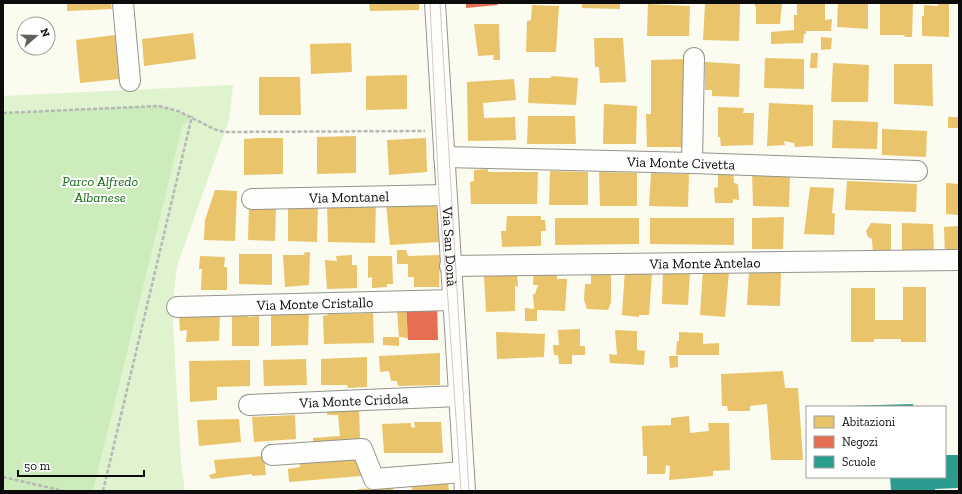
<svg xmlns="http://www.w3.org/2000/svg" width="962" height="494" viewBox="0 0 962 494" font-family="'Zilla Slab',serif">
<rect width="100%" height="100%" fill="#fbfbf0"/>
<path fill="#def3ce" d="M233,85l-4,35 -52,146 -5,41 9,157 4,27h-182v-395z"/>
<path fill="#ccecbb" d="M159,106l33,10 -10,11 -89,364h-90v-378z"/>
<path fill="#e9c46a" d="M67,3h44l1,6 -45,2z
M369,3h50v7l-49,1z
M582,3h38v6l-38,-1z
M754,3h28l-2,21h-24v-16z
M797,3h28v17l7,-1 -1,12h-25v3h-2l-1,9 -32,1v-12l23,-2v-15h3z
M838,3h30v26l-31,-2z
M880,3h33l-1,34h-7l-1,-2h-24z
M938,3h11v34l-27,-1v-20h2v-11l14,1z
M648,4l42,2 -1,30h-42z
M705,4h35l-1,37 -36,-1z
M532,5l27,1 -3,46h-30l1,-31 4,-1z
M474,24h25l1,36h-7l1,-5 -16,1z
M193,33l3,26 -52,7 -2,-27z
M115,35l4,44 -39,4 -4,-43z
M821,37l11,1 -1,11 -10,1z
M594,38h29l3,44 -26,1 -1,-16h-4z
M351,43l1,29 -41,2 -1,-30z
M811,53h7l-1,15h-7z
M765,58l39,1v30l-40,-1z
M685,59l-1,88h-37l-1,-33h5v-54z
M705,62l35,2 -1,33 -27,-1v-6h-7z
M833,63l36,2 -1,37h-37z
M894,64h38l1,42 -39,-2z
M407,75v34l-41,1v-34z
M552,76l26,2 -2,27 -48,-2 1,-25h21z
M259,77h41l1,38h-42z
M514,79l2,21 -33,3 1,15 31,-1 1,23 -48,1 -1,-59z
M769,103l44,2v41l-18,1 -1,-4 -10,-2 1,4 -18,1z
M604,104l33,2 -1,38h-33z
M718,107l26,1 -1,5h11l-1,32 -32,1 -1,-9h-2z
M528,116h47l1,28h-49z
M948,117h11v11h-11z
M833,120l45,2 -1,27 -45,-1z
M882,129l45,2 -1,26 -44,-2z
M356,136v37l-39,1v-37z
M258,138h25v36l-39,1v-36z
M426,138l1,34 -38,3 -2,-35z
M488,169v3h50l-1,32h-66l-1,-22 4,-1v-11z
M550,171l38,1v33h-39z
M718,171h15l1,12 4,1 1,16 -6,-1v4h-18l-1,-15 4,-1z
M599,172l38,1v33h-37z
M752,172h38l-1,35 -36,-1z
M651,173l38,1 -1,33 -39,-1z
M847,181l70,3 -1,28 -71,-2z
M946,183l13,1v31l-13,-1z
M810,187l24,1 -2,25 3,1 -1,21 -30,-1z
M215,190l22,1 -2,50 -31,-1 1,-20z
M327,201h49l-1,42 -47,-1z
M436,201l3,41 -49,3 -4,-42z
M288,203h30l-1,39 -29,-1z
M249,204h27l-1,37 -27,-1z
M507,216h34v4h4l1,11h-5v15l-39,1 -1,-16h5z
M784,217l-1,32h-31v-31z
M555,218h84v26l-84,1z
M650,218h84v27l-84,-1z
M871,223l20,1v31l-18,-1 -1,-15 -4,-2 -2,-6z
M902,223l31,1 1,28 -32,1z
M959,226v29h-14l-1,-28z
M397,250h9l2,6 32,-1 -1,32h-25v-10h-6v-13h-11z
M310,252l-1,33 -24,2 -2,-32h22l-2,-2z
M239,254h33v31l-33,-1z
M352,255v10h5v23l-30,1 -2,-29 12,1 -1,-5z
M200,256l25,1 -1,10h3v23h-26l1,-21h-3z
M368,256h24l1,28h-6v3l-15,1v-11l-4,1z
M591,268h20v34l-3,8 -21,-1 -3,-9 1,-16h6z
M534,269h23v10h10l-2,32 -28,-1v11h-12v-13l9,1 -1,-15h2l3,-9h-5z
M625,269l27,4 -3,42h-10v2l-17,-2z
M703,270l26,2 -4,45 -25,-2z
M663,271l27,1 -2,33 -26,-1z
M749,271l32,2 -1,33 -33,-1z
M517,272l1,15 -3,-1v25l-29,1 -2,-36h16v-3z
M903,287h23v55h-25v-3h-27v3h-23v-54h24v32h28z
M309,309l-1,36 -37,1v-36z
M397,310h9l2,28 -9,-1z
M220,313l-1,28 -33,1 1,-12 -7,1 -1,-15z
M373,313l1,30 -50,1 -1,-28 5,-1v-1z
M232,314h17l-1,3 11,-1v30h-27z
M580,329v17h5v9h-13v9h-13l-1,-9h-4l-1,-10h6l-1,-15z
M615,330l22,1v19l8,1 -1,14 -34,-2 -1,-9 8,1z
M496,332l49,2 -1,23 -47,2z
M679,332l24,1v11l16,-1v12h-43l1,-14h2z
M383,337h16v9l-16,-1z
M440,353v32l-42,1 -1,-5h-6l-2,-10 -9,1 -1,-16z
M669,356h9v11l-8,1z
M367,357v30l-19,1 -1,-3h-26v-26z
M306,359l1,26 -43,1 -1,-26z
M250,360v26l-33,1v13l-27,2 -1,-41z
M783,371l2,17h13l5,72h-32l-4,-56 -17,2v5h-22l-1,-5h-5l-1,-32z
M327,405l32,2 1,33 -47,5v-7l27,-2 -2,-21h-11z
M295,415l1,24 -42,3 -2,-25z
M689,416l1,17 19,-2 -1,-8h21l1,47 -17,1v5l-44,4 1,-14 -4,-1 -1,9h-18v-18h-4l-1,-30 29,-1v-7z
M239,419l2,23 -42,4 -2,-26z
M414,422h27l2,31h-59l-2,-29 29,-1v4l4,1z
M360,451l1,25 -72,6 -1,-13 12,-2 -1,-11z
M264,456l2,19 -14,1v-2l-41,5 -2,-4 7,-2 -2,-13z
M447,474l2,17h-37l-1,-13z
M393,487v4h-34l-1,-2z"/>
<path fill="#e76f51" d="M466,3h31l1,2 -32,3z
M437,304l1,36h-30l-2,-35z"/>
<path fill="#2a9d8f" d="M913,404v3h-69v-1z
M945,455h14v33l-24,1v2l-44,-1 -1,-13h55z"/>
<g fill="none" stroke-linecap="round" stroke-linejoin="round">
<g stroke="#94948f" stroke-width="22">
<g id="minor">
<path d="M123,3l7,78"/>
<path id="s1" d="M435,3l30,488"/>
<path id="s2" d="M444,157l248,6 225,8"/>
<path d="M692,163l2,-105"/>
<path id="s3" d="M252,199l194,-4"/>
<path id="s4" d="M450,266l509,-6"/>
<path id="s5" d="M177,307l276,-7"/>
<path id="s6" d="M249,405l210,-9"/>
<path d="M272,455l90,-6 12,30 89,-7"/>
</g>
</g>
<path stroke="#b7b7b5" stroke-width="2.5" stroke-dasharray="4 2" stroke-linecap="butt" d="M3,113l156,-7 19,5 36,18 10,3 201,-1
M3,477l61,14
M103,491l89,-375"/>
<use href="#minor" stroke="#fefefd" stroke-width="20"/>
<path stroke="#d8c6c2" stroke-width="1" d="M430,3l9,193 9,104 13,191
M440,3l29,488"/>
</g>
<g text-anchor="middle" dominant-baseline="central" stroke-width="4" stroke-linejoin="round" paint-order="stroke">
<g font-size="14" fill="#0c0c0c" stroke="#fff">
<text stroke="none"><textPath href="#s2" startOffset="237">Via Monte Civetta</textPath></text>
<text stroke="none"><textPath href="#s3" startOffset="97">Via Montanel</textPath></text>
<text stroke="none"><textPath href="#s1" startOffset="244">Via San Donà</textPath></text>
<text stroke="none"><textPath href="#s4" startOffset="255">Via Monte Antelao</textPath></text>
<text stroke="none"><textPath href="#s5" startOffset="138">Via Monte Cristallo</textPath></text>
<text stroke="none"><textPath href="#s6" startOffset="105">Via Monte Cridola</textPath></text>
</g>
<g font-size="14" font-style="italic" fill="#1a6a17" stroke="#fff">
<text x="100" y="181">Parco Alfredo<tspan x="100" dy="16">Albanese</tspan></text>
</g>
</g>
<rect width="962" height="494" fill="none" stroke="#0c0c0c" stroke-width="8"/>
<rect x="806" y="406" width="140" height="72" fill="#ffffff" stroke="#9e9e9e"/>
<rect x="814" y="416" width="20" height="12" fill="#e9c46a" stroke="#9e9e9e"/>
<text x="842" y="426" font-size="12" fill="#0c0c0c">Abitazioni</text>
<rect x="814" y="436" width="20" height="12" fill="#e76f51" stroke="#9e9e9e"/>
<text x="842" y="446" font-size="12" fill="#0c0c0c">Negozi</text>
<rect x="814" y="456" width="20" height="12" fill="#2a9d8f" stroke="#9e9e9e"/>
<text x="842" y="466" font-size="12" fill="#0c0c0c">Scuole</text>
<g transform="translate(36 36) rotate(70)"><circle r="19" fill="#ffffff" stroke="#9e9e9e"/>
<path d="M0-3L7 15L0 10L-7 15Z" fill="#60605c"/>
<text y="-6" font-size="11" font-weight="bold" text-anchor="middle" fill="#0c0c0c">N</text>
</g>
<path d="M18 470v6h126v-6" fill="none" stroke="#0c0c0c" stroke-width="2"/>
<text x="24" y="470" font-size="12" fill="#0c0c0c" stroke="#ffffff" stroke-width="3" paint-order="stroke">50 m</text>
</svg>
